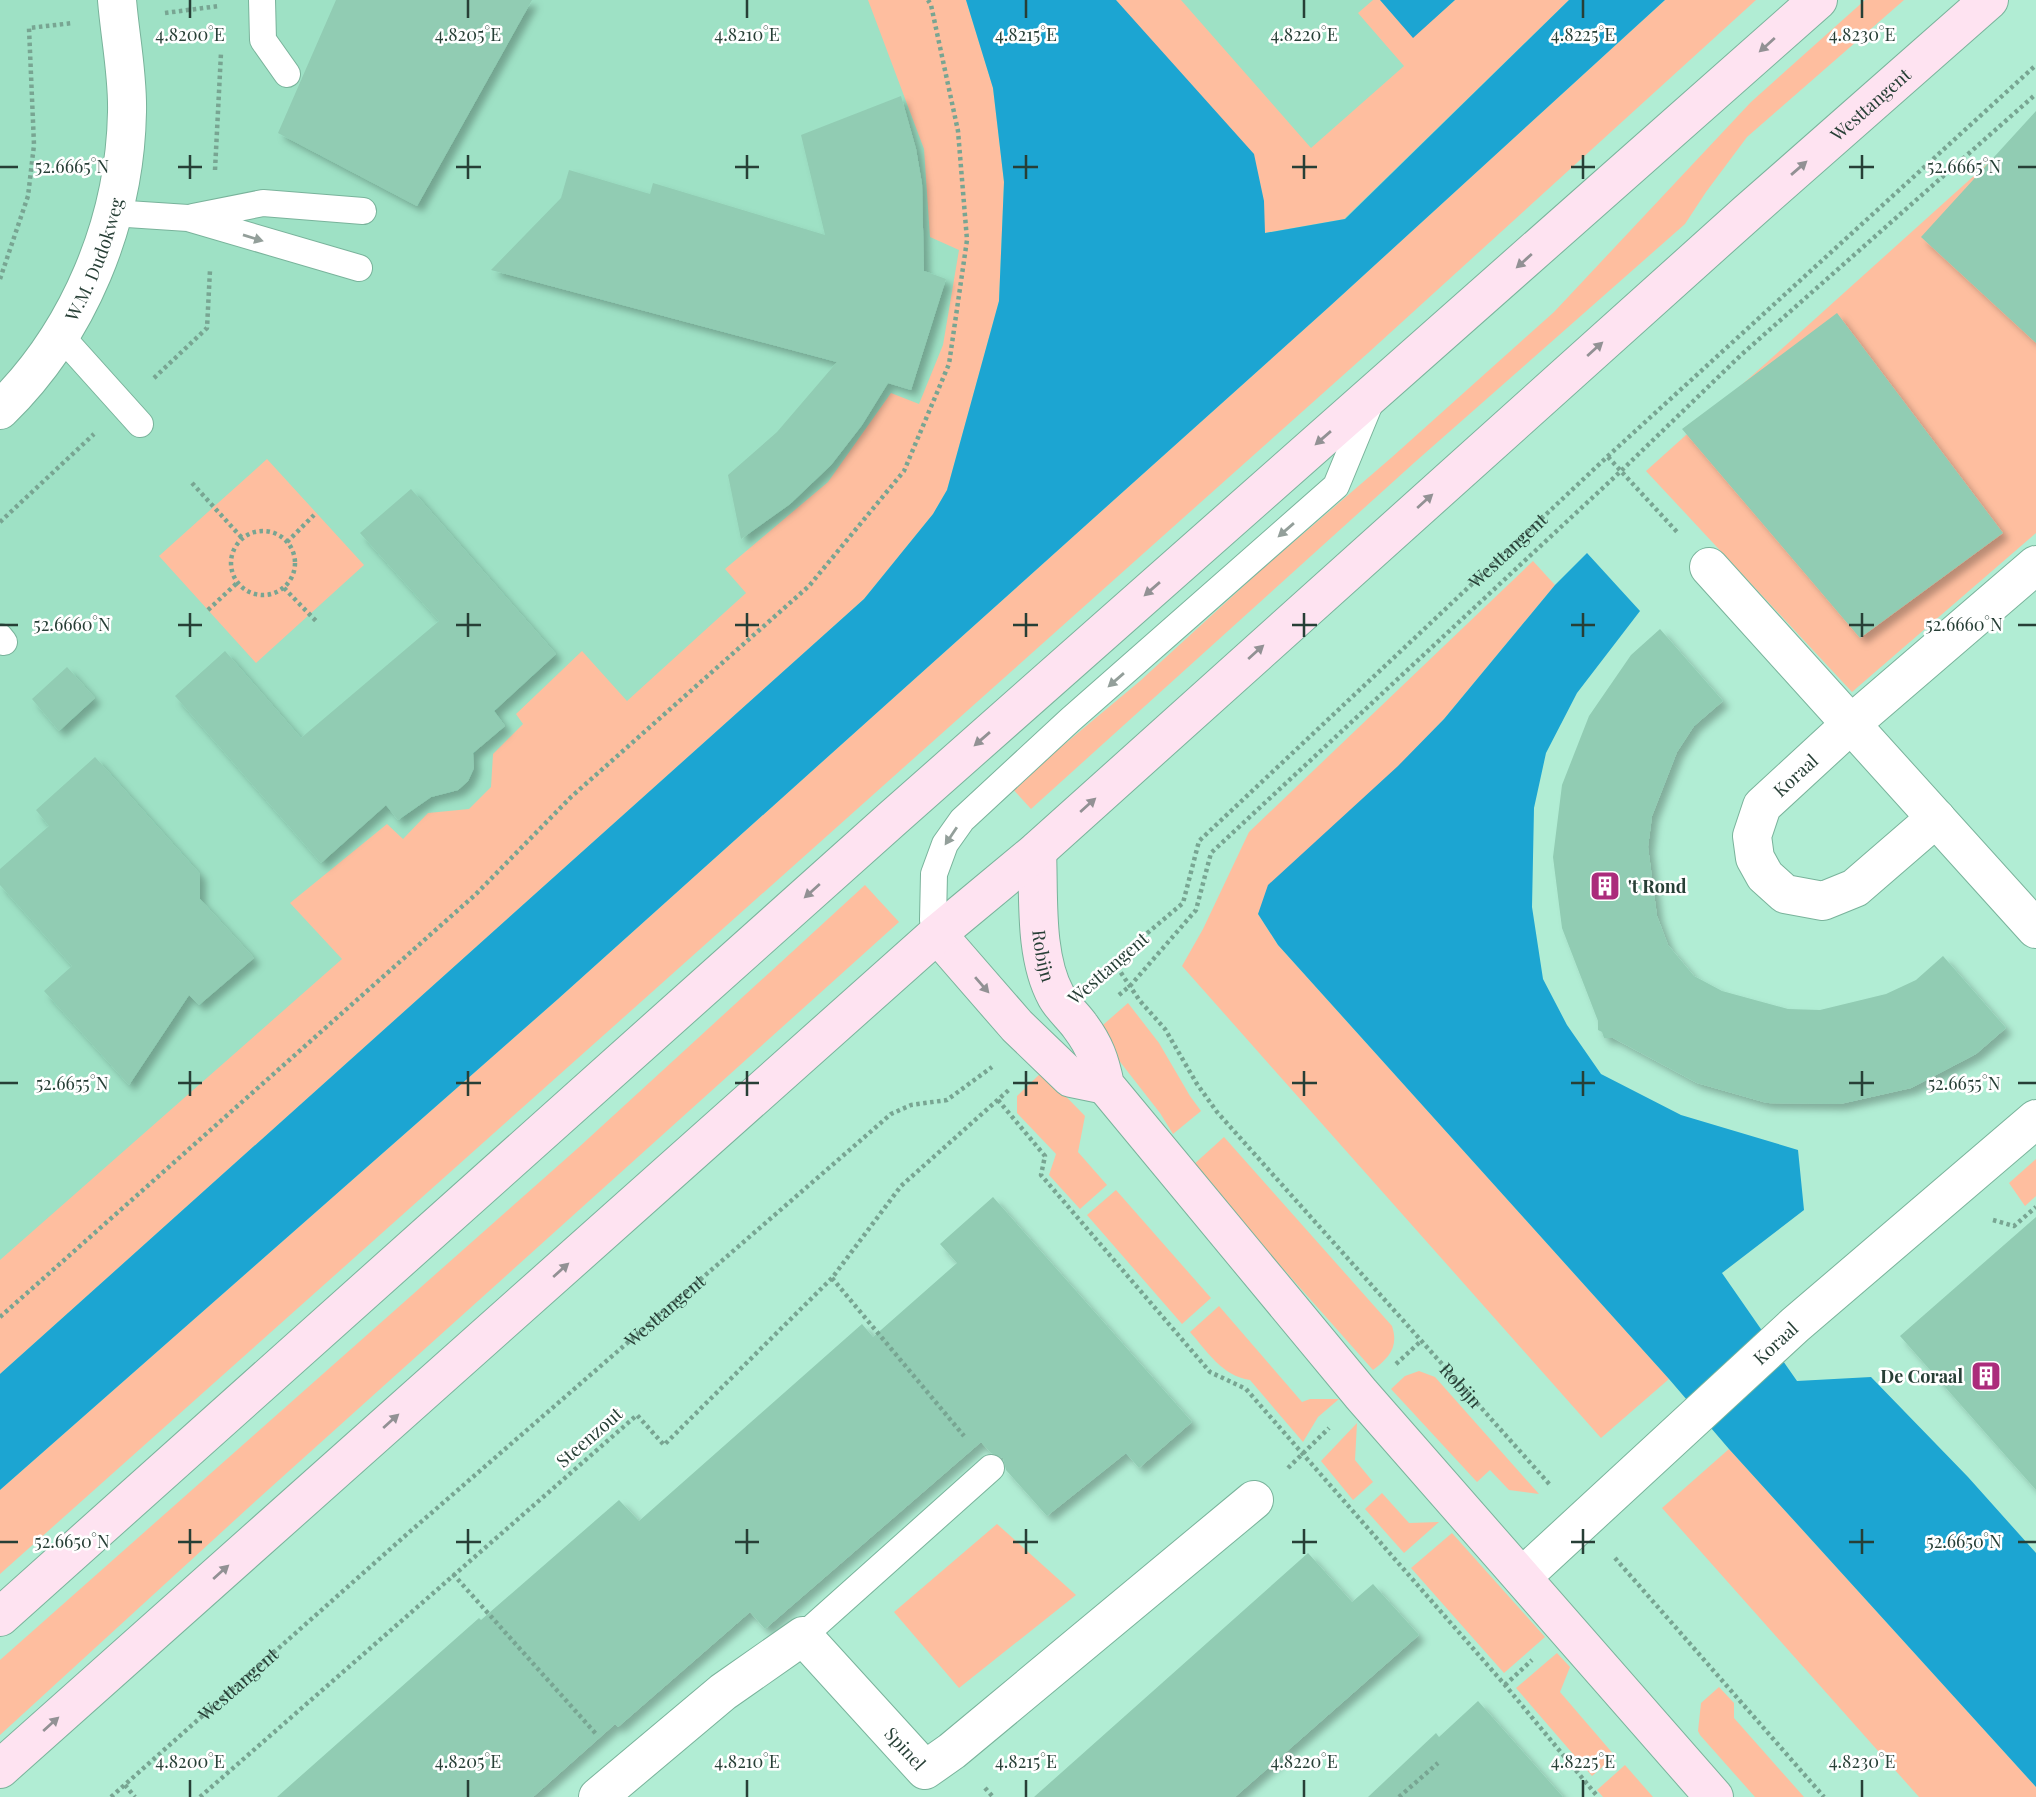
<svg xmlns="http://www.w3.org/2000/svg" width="2036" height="1797" viewBox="0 0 2036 1797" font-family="'Playfair Display',serif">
<defs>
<filter id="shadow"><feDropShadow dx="6" dy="6" stdDeviation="3.5" flood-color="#0004"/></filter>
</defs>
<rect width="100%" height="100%" fill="#b1edd4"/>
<path fill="#9ee1c5" d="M0,0h1620l-1620,1469z"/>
<path fill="#febe9f" d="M868,0h98l27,88 11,94 -5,119 -52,189 -14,24 -69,85 -864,775v-114l342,-301 -52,-56 97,-79 16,15 25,-26 41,-4 22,-22 2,-33 30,-30 -7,-10 66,-63 45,50 119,-108 -21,-24 103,-87 63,-89 28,11 24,-59 16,-95 -29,-13 -6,-88z
M1116,0h65l130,148 93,-82 -46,-53 15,-13h7l33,37 42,-37h114l-225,219 -80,14v-32z
M1665,0h91l-388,353 -1368,1221v-84l558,-491 771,-692z
M1865,0h39l-157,137 -41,55 -21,32 -270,238 -384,347 -19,-21 128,-107 120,-110 131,-113 163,-146 197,-210z
M2036,120v413l-184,159 -206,-221z
M267,459l97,106 -108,98 -97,-107z
M1533,561l22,24 -111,134 -186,195 20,31 391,434 -68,59 -419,-472 21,-37 46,-97z
M865,885l34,37 -651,586 -248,227v-75l578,-512z
M1128,1003l31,40 31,53 11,15 -28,23 -13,-21 -64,-82z
M1042,1072l43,44 -7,36 29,33 -27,24 -31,-34 7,-21 -39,-41v-17z
M1224,1137l168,189c7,21 -3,32 -19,44l-181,-204z
M2036,1159v37l-11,10 -16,-23z
M1116,1190l95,108 -29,26 -95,-109z
M1219,1306l83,96 8,-3h29l-21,18 -15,25 -53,-62c-28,-4 -43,-29 -60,-48z
M1419,1371l16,6 104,117 -30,-4 -19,-20 -13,12 -86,-93 14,-13z
M1357,1423l-2,37 18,22 -20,18 -32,-39z
M1729,1449l307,338v10h-117l-257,-289z
M1382,1493l27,30 30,-1 -35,31 -39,-44z
M997,1524l79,71 -117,93 -65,-76z
M1452,1533l93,104 -41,36 -93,-105z
M1557,1653l13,14 -10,25 55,64 -23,20 -76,-88z
M1719,1687l15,16v15l70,79h-49l-55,-62 -2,-4 3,-28z
M1625,1765l28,32h-50l-6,-7z"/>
<path fill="#1ca5d2" d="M966,0h150l138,154 10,47 1,32 80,-14 224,-219h96l-336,307 -771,692 -558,491v-116l864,-775 69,-85 14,-24 52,-189 5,-119 -11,-94z
M1380,0h75l-42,38z
M1587,553l53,58 -63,82 -31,60 -12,55 -2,99 11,72 24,46 34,49 80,41 117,35 6,60 -82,63 75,108 74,-4 97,100 68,76v234l-307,-338 -60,-70 -391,-434 -20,-31 10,-29 130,-119 46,-47 111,-134z"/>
<path fill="#91ccb3" filter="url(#shadow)" d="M336,0h196l-115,206 -139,-73z
M901,96l15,53 6,35 2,87 22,8 -35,111 -23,-7 -26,42 -31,40 -41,39 -49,35 -13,-64 49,-43 60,-70 -346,-92 70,-72 8,-28 81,24 3,-11 172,52 -24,-100z
M2036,111v232l-115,-106z
M1837,313l166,220 -143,105 -178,-209z
M411,489l145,165 -62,57 11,15 -32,27 1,15 -6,13 -10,9 -27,7 -33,23 -12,-15 -65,58 -146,-167 50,-45 76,87 138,-117 -79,-88z
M1660,629l63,72 -29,25 -17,26 -25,64 -4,31 9,69 11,29 26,31 28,15 66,18 32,1 66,-16 30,-14 27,-24 63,72 -30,26 -65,34 -71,16 -73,-1 -70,-20 -84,-45h-9l-2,-6 -4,-2v-9l-36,-93 -9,-71 9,-72 27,-69 42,-61z
M67,667l28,31 -36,33 -27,-32z
M95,757l105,117v25l54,59 -55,47 -10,-10 -60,90 -85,-94 28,-25 -72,-81v-16l49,-43 -13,-16z
M993,1197l199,225 -53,46 -13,-15 -79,63 -41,-46 -3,-12 -12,-5 -10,-11 -216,187 -15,-17 -132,115 -3,-3 -82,73h-256l202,-179 2,2 138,-120 20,21 223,-197 11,13 84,-74 -17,-19z
M2036,1217v273l-136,-154z
M1308,1553l44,49 21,-18 46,51 -184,162h-201z
M1478,1701l85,96h-195l68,-64 3,4z"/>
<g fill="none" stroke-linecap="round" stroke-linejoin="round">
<g stroke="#79b39b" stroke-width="28">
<path id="lane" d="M262,0l1,40 24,34
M112,213l76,5 171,50
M193,217l70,-14 100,8
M60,335l80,89
M0,637l4,5
M937,934l-4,-14 1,-46 11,-30 17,-24 108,-100 266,-234 35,-85
M803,1636l188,-168"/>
</g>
<g stroke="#79b39b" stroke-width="40">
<g id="street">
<path id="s4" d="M0,410c79,-77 125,-188 127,-298 1,-37 -7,-75 -10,-112"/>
<path d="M1709,567l327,362"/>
<path id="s5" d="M1936,818l-81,70 -32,13 -38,-7 -20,-18 -10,-18 -3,-22 10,-30 89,-82 185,-159"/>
<path id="s6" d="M1522,1577l273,-252 241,-206"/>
<path id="s7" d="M598,1797l125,-105 80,-56 122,134 27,-19 302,-251"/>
</g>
</g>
<g stroke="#79b39b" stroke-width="40">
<g id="secondary">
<path id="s8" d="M1037,851c2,44 -3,105 19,145 6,11 17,20 24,30 15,20 20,35 25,59l256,309 353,403"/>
<path d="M937,934l80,92 54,52 34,7"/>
<path d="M0,1617l893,-799 925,-818"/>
<path id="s9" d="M0,1769l937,-835 100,-83 710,-638 242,-213"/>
</g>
</g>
<g stroke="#78a592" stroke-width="4.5" stroke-dasharray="3.5 3.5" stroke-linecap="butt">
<path d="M165,13l54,-7"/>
<path d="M215,170l6,-117"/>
<path d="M0,279l28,-83 6,-51 -5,-117 44,-5"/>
<path d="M154,378l53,-50 3,-58"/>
<path d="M1608,457l70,76"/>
<path d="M192,483l50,55"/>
<path d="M0,522l94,-88"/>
<circle cx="263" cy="563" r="32"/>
<path d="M287,542l27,-27"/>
<path d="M284,588l33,34"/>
<path d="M208,610l29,-27"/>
<path id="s1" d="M1113,961l27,40 25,28 32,55 20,28 334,374"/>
<path id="s2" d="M1099,974l84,-71 16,-62 409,-385 428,-391"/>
<path d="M1119,995l11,-9 66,-76 15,-57 410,-382 120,-116 295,-261"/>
<path d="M998,1100l47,56 -4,19 169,197 36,17 259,296 93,112"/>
<path d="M1993,1220l21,6 22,-19"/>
<path d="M832,1278l132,158"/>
<path d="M0,1317l475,-422 96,-98 238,-211 95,-115 45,-107 18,-124 -9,-109 -27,-126 -3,-5"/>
<path d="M1396,1364l25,-23"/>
<path d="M1288,1468l41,-40"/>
<path d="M1615,1558l209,239"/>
<path d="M453,1574l144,161"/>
<path d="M1505,1685l27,-25"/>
<path d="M125,1785l10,12"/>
<path d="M985,1788l8,9"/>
<path id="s3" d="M111,1797l295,-262 485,-421 20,-9 36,-5 45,-33"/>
<path d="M200,1797l437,-382 27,30 168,-167 69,-92 110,-98"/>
<path d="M1399,1797l39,-34"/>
</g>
<use href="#lane" stroke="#fff" stroke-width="26"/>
<use href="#street" stroke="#fff" stroke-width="38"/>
<use href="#secondary" stroke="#fee3f1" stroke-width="38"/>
</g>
<defs><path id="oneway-solid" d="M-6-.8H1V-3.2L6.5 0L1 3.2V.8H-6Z" transform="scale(1.75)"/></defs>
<g fill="#929194">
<use href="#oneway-solid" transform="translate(1767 45) rotate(138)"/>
<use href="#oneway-solid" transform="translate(1799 168) rotate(-41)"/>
<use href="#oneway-solid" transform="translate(1524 261) rotate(138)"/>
<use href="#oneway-solid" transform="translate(1595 349) rotate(-42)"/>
<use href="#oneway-solid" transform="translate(1323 438) rotate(139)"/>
<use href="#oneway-solid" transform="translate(1425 501) rotate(-42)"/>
<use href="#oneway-solid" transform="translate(1152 589) rotate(139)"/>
<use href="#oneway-solid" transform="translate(1256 652) rotate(-42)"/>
<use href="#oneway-solid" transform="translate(982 739) rotate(139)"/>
<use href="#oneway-solid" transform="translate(1088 805) rotate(-42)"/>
<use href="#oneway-solid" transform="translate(812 891) rotate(138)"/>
<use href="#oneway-solid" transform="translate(982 985) rotate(49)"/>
<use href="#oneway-solid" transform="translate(561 1270) rotate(-42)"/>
<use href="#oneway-solid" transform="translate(391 1421) rotate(-42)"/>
<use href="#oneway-solid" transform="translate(221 1572) rotate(-42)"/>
<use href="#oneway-solid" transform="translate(51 1724) rotate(-42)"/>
</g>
<g fill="#939f9a">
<use href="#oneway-solid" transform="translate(253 238) rotate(17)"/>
<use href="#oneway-solid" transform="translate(1286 530) rotate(139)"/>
<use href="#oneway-solid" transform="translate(1116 680) rotate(139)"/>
<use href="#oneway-solid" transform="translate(951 836) rotate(124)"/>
</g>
<path fill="none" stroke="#273f36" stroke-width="2.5" d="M190,0v18M468,0v18M747,0v18M1026,0v18M1304,0v18M1583,0v18M1862,0v18M190,155v24M468,155v24M747,155v24M1026,155v24M1304,155v24M1583,155v24M1862,155v24M0,167h18M178,167h24M456,167h25M735,167h24M1013,167h25M1292,167h25M1571,167h24M1849,167h25M2018,167h18M190,613v24M468,613v24M747,613v24M1026,613v24M1304,613v24M1583,613v24M1862,613v24M0,625h18M178,625h24M456,625h25M735,625h24M1013,625h25M1292,625h25M1571,625h24M1849,625h25M2018,625h18M190,1071v25M468,1071v25M747,1071v25M1026,1071v25M1304,1071v25M1583,1071v25M1862,1071v25M0,1083h18M178,1083h24M456,1083h25M735,1083h24M1013,1083h25M1292,1083h25M1571,1083h24M1849,1083h25M2018,1083h18M190,1529v25M468,1529v25M747,1529v25M1026,1529v25M1304,1529v25M1583,1529v25M1862,1529v25M0,1542h18M178,1542h24M456,1542h25M735,1542h24M1013,1542h25M1292,1542h25M1571,1542h24M1849,1542h25M2018,1542h18M190,1780v17M468,1780v17M747,1780v17M1026,1780v17M1304,1780v17M1583,1780v17M1862,1780v17"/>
<defs>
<g id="building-square" transform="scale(1.575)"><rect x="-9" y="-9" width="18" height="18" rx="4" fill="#ab2c7b" stroke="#fff"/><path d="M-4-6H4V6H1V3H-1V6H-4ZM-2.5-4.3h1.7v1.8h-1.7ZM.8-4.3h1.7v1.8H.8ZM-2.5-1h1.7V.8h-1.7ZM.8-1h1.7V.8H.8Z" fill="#fff"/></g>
</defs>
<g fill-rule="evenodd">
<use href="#building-square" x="1605" y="886"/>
<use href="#building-square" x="1986" y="1376"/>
</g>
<g text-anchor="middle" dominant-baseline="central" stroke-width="5" stroke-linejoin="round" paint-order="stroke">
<g font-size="18" fill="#273f36" stroke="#fff">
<text stroke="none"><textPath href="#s9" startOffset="2504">Westtangent</textPath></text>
<text stroke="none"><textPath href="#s4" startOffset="180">W.M. Dudokweg</textPath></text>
<text stroke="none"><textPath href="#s2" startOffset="598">Westtangent</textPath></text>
<text stroke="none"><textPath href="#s5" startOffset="327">Koraal</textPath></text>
<text stroke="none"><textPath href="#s8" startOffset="105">Robijn</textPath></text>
<text transform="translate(1108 968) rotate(-41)">Westtangent</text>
<text stroke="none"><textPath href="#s3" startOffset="737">Westtangent</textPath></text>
<text stroke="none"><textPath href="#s6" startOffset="345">Koraal</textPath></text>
<text stroke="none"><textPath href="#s1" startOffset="550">Robijn</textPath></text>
<text transform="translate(589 1437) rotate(-41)">Steenzout</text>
<text stroke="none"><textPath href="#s3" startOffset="170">Westtangent</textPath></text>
<text stroke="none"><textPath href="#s7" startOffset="413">Spinel</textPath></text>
</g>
<g font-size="18" font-weight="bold" fill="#273f36" stroke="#fff" text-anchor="start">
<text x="1628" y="886">'t Rond</text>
<text x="1963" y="1376" text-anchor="end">De Coraal</text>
</g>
</g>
<g font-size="18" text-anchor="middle" fill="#273f36" stroke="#fff" stroke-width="5" stroke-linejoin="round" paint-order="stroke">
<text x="190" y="41">4.8200°E</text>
<text x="468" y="41">4.8205°E</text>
<text x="747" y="41">4.8210°E</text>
<text x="1026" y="41">4.8215°E</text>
<text x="1304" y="41">4.8220°E</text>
<text x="1583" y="41">4.8225°E</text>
<text x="1862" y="41">4.8230°E</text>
<text x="72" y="173">52.6665°N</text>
<text x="1964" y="173">52.6665°N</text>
<text x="72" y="631">52.6660°N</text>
<text x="1964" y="631">52.6660°N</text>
<text x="72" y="1090">52.6655°N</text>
<text x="1964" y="1090">52.6655°N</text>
<text x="72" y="1548">52.6650°N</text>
<text x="1964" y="1548">52.6650°N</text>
<text x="190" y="1768">4.8200°E</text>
<text x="468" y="1768">4.8205°E</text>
<text x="747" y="1768">4.8210°E</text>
<text x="1026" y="1768">4.8215°E</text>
<text x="1304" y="1768">4.8220°E</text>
<text x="1583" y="1768">4.8225°E</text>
<text x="1862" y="1768">4.8230°E</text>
</g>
</svg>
